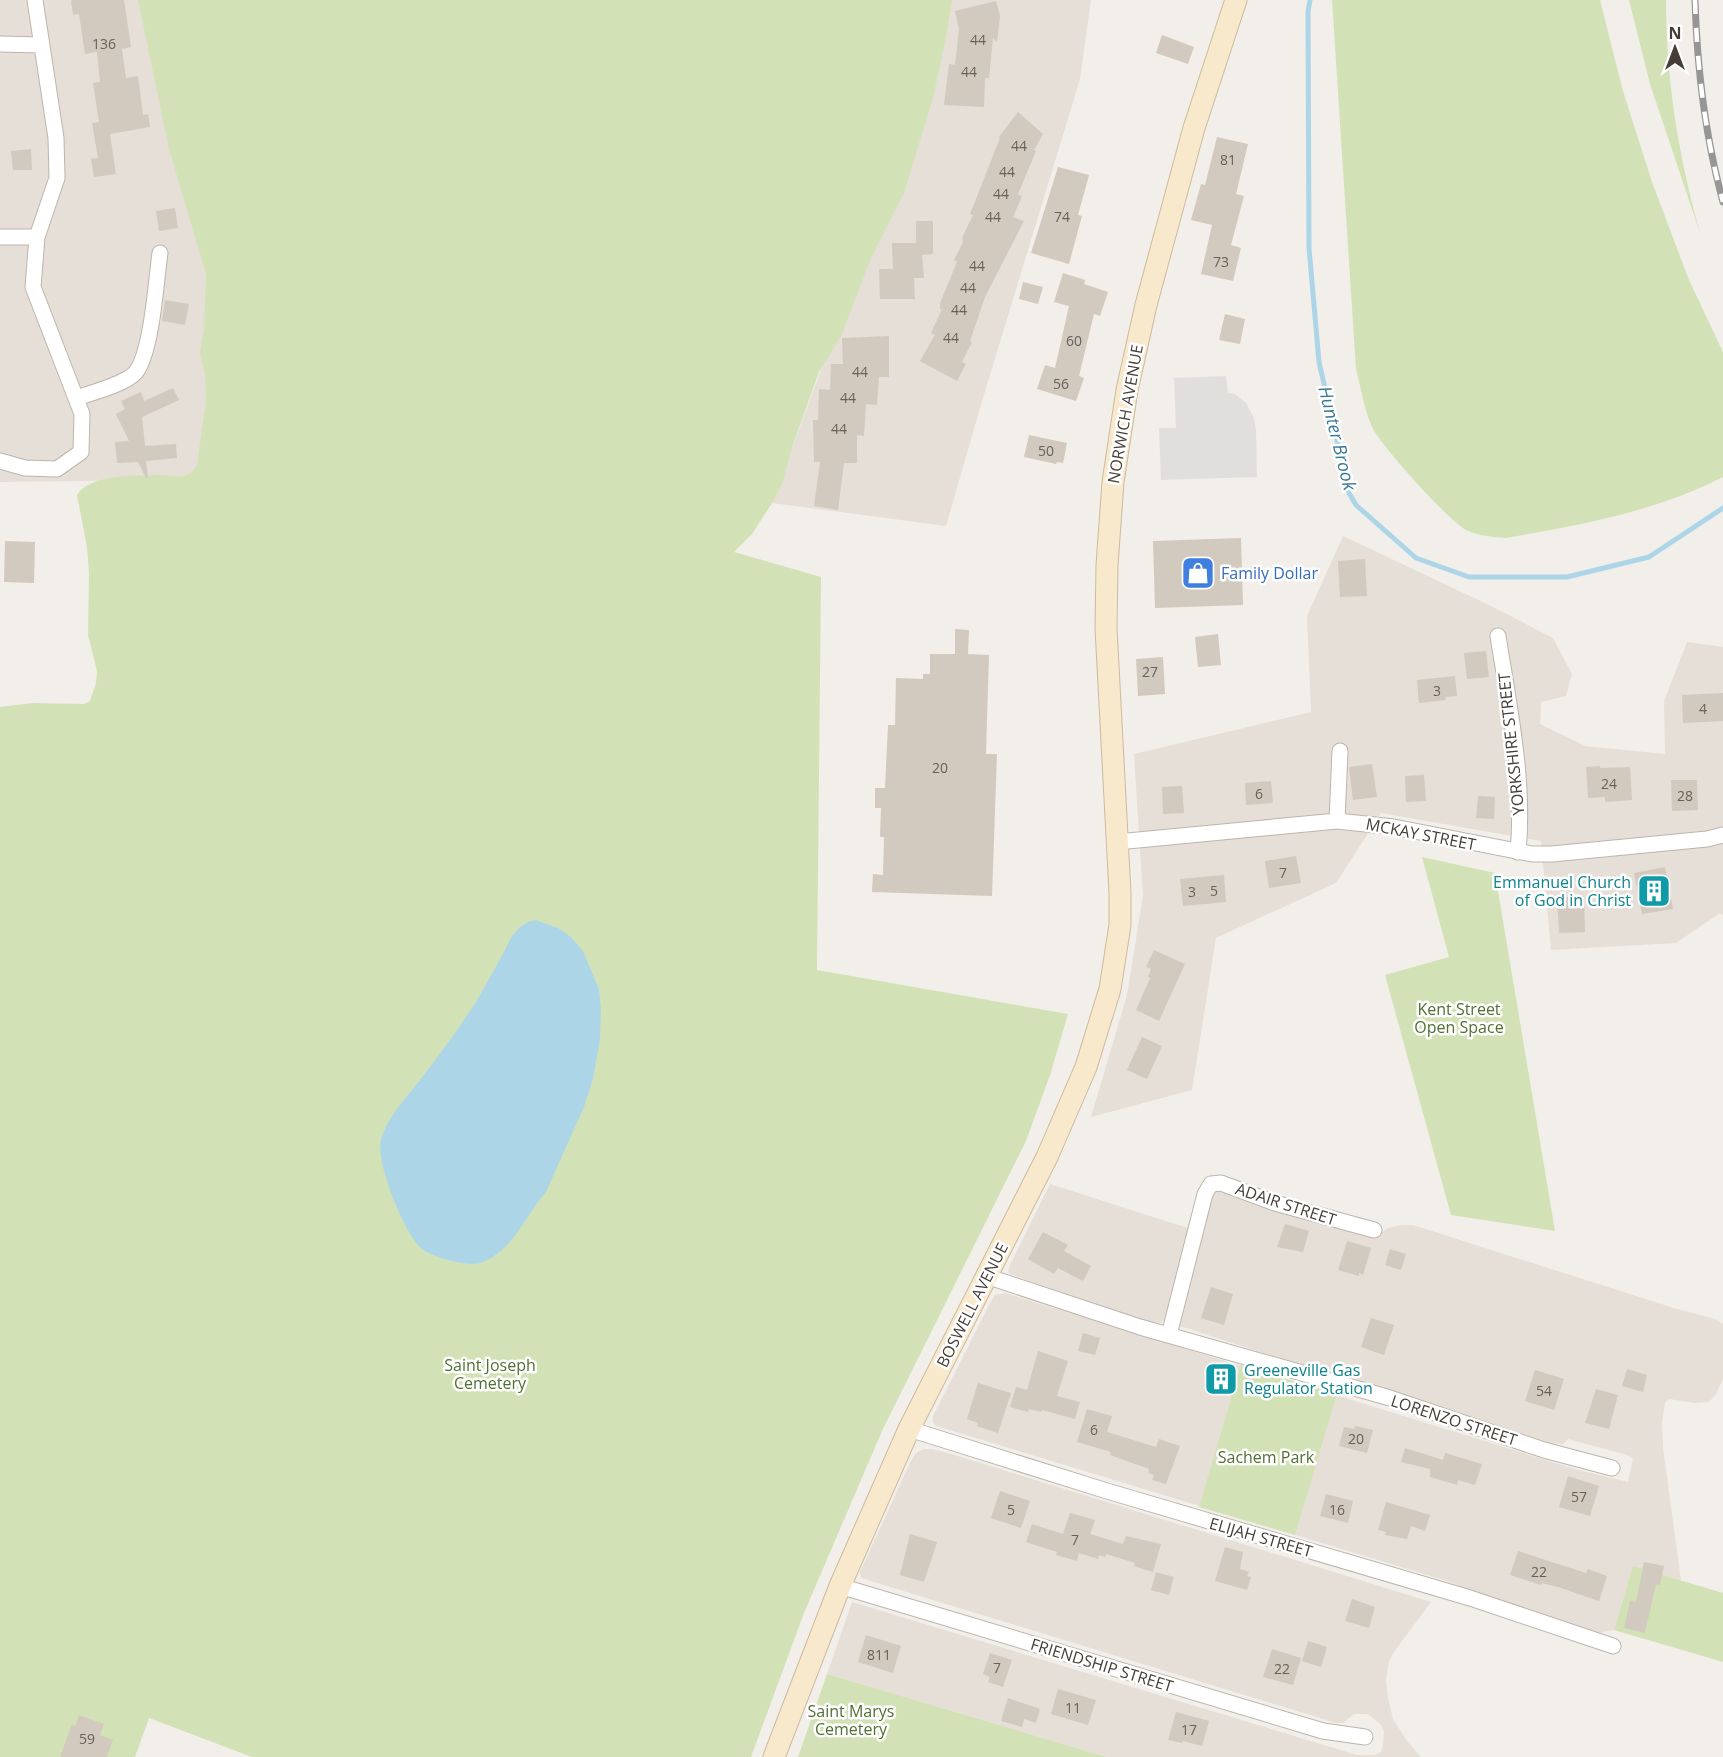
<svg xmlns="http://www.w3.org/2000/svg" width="1723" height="1757" viewBox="0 0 1723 1757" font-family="'Open Sans',sans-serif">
<rect width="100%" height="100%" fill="#f2eee9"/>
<path fill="#e5dfd7" d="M0,0h167l74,479 -241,3z
M947,0h144l-11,79 -100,329 -34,118 -174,-23 176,-478z
M1343,536l148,70 62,32 19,36 -6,22 -25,6 -1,22 45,22 80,8 -1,-53 23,-59 36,5v269l-3,-3 -44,30 -125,7 -10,-109 -160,-28 -45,70 -120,55 -24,152 -101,27 36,-122 16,-99 -9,-142 177,-42 -4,-96z
M1050,1184l141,45 -9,41 -17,48 -3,4 -5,2 -18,-4 -129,-46 -2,-3 2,-6z
M1218,1189l157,45h5l6,-5 14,-4h13l261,83 41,11 8,5v55l-7,15 -7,8 -14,1 -26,-4 -4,4 -3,20 1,25 18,132 -48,-13 -19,63 -18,3 -119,-40 -30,-12 -511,-155 -3,-3v-7l57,-113 5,-8 10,-2 570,176 53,13 5,-23 -6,-4 -59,-16 -5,5 -13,-1 -131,-44 -147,-43 -92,-30 -2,-2 34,-130z
M924,1449h8l16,4 483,149 -37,50 -5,9 -3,19 2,18 5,21 14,22 14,16h-314l-280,-83 25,-72 505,153h18l6,-3 2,-6 1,-15 -3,-6 -13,-11h-14l-11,9h-7l-475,-145 -1,-6 50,-109 6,-10z"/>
<path fill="#d3e2b6" d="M138,0h814l-6,38 -13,60 -29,95 -33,65 -30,78 -22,36 -25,70 -12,42 -10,19 -20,31 -18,18 87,25 -4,393 251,44 -18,61 -24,66 -144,290 -78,182 -53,144h-499l-103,-39 -14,39h-135v-1050l33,-4 51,1 6,-3 6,-18 1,-12 -9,-36 1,-62 -2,-26 -10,-52c13,-21 56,-19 78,-20 15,-1 33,8 42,-10l9,-65 -1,-25 -5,-22 4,-24 2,-55 -37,-125z
M1332,0h268l23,91 29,91 37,98 34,72v125c-69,35 -142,48 -217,61 -14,-1 -27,-2 -40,-8 -18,-10 -85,-84 -94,-103 -8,-18 -11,-39 -16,-58z
M1629,0h37c0,81 13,159 35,236l-51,-152z
M1422,857l73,16 60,358 -104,-16 -66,-240 64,-18z
M1241,1365l96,29 -42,141 -96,-28z
M1633,1566l90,27v69l-109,-32z
M827,1674l280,83h-309z"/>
<path fill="#e1dfdd" d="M1226,376l2,17 7,1 11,9 8,15 2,12 1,47 -96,3 -2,-52h17l-2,-50z"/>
<path fill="#acd6e8" d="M536,920l22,8 13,9 12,14 16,38 2,20 -1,30 -7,40 -9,28 -38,85c-21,24 -32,57 -63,70 -13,6 -49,-4 -61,-13 -17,-14 -47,-87 -41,-109 6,-24 28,-45 42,-64 18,-23 35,-47 51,-71 11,-18 21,-37 31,-55 3,-6 5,-12 9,-16 6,-8 13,-13 22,-14z"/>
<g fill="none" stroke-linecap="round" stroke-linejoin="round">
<path stroke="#acd6e8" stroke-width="5" d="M1310,0l-2,12 1,236 10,114 30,131 7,12 60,53 53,19h98l82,-20 74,-49"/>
</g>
<path fill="#d2c9bf" d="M73,0h51l7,47 -9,2 4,29 12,-2 5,39 5,-1 2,13 -40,7 6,40 -22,3 -3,-18 7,-1 -6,-35 7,-1 -6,-39 7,-1 -3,-30 -12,2 -6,-40 -6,1 -2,-14z
M996,1l4,15 -3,26 -4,-4 -4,40h-4l-1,29 -40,-2 5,-41 6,1 4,-36 -4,-18z
M1162,35l32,12 -6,17 -32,-11z
M1018,112l25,22 -9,16 2,1 -18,43 4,2 -9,21 11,4 -39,76 -15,44 2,1 -10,20 4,2 -9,17 -37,-20 15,-26 -4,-2 11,-24h-2v-6l17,-41 -3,-2 9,-18 -1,-4 11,-23 -3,-1 30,-76 -1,-1z
M1217,137l31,7 -12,50 8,2 -13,49 10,3 -8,33 -32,-7 11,-49 -21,-5 10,-36 4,1z
M31,149l1,21h-19l-2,-19z
M1058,167l31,8 -11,40 4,1 -13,48 -38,-11z
M175,208l3,20 -19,3 -3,-20z
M916,221h17v33l-11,1 2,23h-10l1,21h-35l-1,-30h14l-1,-26h24z
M1063,273l22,7 -1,4 24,8 -8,24 -6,-2 -15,62 5,2 -8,23 -39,-12 8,-24 10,3 14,-62 -15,-4z
M1023,282l20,5 -5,17 -19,-5z
M165,300l24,4 -4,21 -23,-4z
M1225,314l20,5 -5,25 -21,-4z
M889,336v41h-10l-2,28 -11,-1 -2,32 -7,-1v28h-13l-6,47 -24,-4 6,-44h-6l-1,-42h5l1,-31 11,1 1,-26h12l-1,-26z
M173,388l6,12 -37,17 3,29 31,-2 1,14 -31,3 2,17h-2l-8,-16 -21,1 -2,-21 14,-1 -13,-27 9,-5 -4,-8 20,-9 3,9z
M1029,435l38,8 -4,20 -6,-1 -1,2 -32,-7z
M1241,538l2,67 -88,3 -2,-67z
M5,541l30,1 -1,41 -30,-1z
M1365,559l2,37 -27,1 -2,-36z
M955,629l14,1 -1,24 21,1 -3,99h11l-5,142 -120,-4 1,-18 10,1 1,-38h-4l1,-29h-6v-20h10l3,-63h7l1,-47 27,1v-5h7v-20h25z
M1218,634l3,31 -23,2 -3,-30z
M1486,651l3,26 -22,2 -3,-26z
M1163,657l2,37 -27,2 -2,-37z
M1455,676l2,20 -12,1 1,3 -27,3 -2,-23z
M1723,693v28l-40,2 -1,-28z
M1372,764l5,33 -24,3 -4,-33z
M1600,766v2l30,-1 2,33 -27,2v-5l-17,1 -2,-31z
M1424,775l2,26 -20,1 -1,-26z
M1671,780h26l1,30 -26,1z
M1271,781l2,22 -27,2 -1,-22z
M1182,786l2,27 -21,1 -1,-27z
M1478,796l17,1 -1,22 -18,-1z
M1296,856l5,27 -32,5 -4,-27z
M1665,867l8,42 -31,5 -8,-41z
M1224,875l2,27 -43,4 -3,-27z
M1584,896l1,36 -26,1 -2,-35z
M1154,950l31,14 -26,57 -23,-11 14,-32 -2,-1 3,-8 -5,-2z
M1142,1037l20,9 -15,33 -20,-9z
M1285,1224l24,7 -6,21 -26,-5z
M1043,1232l25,13 -4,6 27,15 -8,15 -25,-13 -4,6 -26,-15z
M1347,1241l24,7 -8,27 -4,-2v3l-21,-6z
M1390,1249l16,5 -5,16 -16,-5z
M1211,1287l22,7 -9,31 -23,-7z
M1371,1318l23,7 -10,30 -23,-8z
M1083,1333l17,5 -5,17 -17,-4z
M1038,1351l30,10 -11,35 23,6 -5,17 -33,-9 -1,2 -12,-3 -1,3 -18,-5 6,-20 11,3z
M1627,1369l20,6 -4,17 -21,-6z
M1535,1370l29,9 -10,31 -29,-9z
M978,1383l33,10 -13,40 -21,-7 1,-3 -11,-4z
M1596,1389l22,6 -9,34 -24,-6z
M1087,1409l25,7 -5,16 49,15 3,-8 21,7 -14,38 -14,-4 2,-5 -6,-2 1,-4 -39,-14 1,-3 -34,-10z
M1355,1426l18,4 -6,23 -28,-7 5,-19 10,2z
M1405,1448l38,12 2,-7 37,11 -7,21 -17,-5 -1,5 -27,-8v-8l-29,-7z
M1568,1476l31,10 -9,30 -31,-9z
M1000,1491l30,10 -9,27 -30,-10z
M1326,1494l27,7 -5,22 -28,-7z
M1386,1502l44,13 -5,16 -14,-5 -4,13 -22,-4 1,-3 -8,-2z
M1070,1513l25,7 -5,14 33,10 3,-8 35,8 -8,28 -19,-6 1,-3 -29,-9 -1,3 -6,-2 -1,4 -19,-6 -2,8 -21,-6 1,-3 -31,-10 6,-18 31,10z
M910,1534l27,8 -13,40 -24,-7z
M1225,1547l18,5 -3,17 9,3 -2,4 4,1 -4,13 -32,-9z
M1518,1551l68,22 2,-4 19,7 -8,25 -38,-13 -19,-5 -1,2 -31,-10z
M1644,1562l20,4 -4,19 -4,-1 -11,49 -21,-5 6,-27 6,1z
M1156,1572l18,5 -5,18 -18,-5z
M1352,1599l23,8 -6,21 -24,-7z
M866,1635l35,11 -8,27 -35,-11z
M1308,1641l19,6 -6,20 -19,-6z
M1272,1649l29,9 -8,27 -30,-8z
M990,1653l22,7 -9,27 -15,-5 2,-5 -7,-3z
M1058,1689l38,11 -8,25 -37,-11z
M1008,1698l32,11 -4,14 -12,-4 -2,8 -21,-6z
M1176,1712l33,9 -7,25 -19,-5 -1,2 -14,-3z
M79,1715l25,9 -4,11 13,5 -6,17h-47l12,-33 3,2z"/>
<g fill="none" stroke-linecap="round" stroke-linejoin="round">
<g stroke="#bdb5ac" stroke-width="17">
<path id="street" d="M0,44l42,1
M0,237h37
M76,398c15,-5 50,-14 60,-26 16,-21 20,-91 24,-119
M0,461l25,7 32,1 24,-17 1,-38 -49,-127 4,-50 20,-59 -1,-40 -21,-138
M1498,636c11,70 27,145 20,216
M1337,821l3,-70
M1117,842l220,-21 57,6 138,27h20l155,-15 16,-4
M986,1276l154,51 250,71 154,52 68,18
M1169,1335l36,-141 6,-10 10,-1 54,20 99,27
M909,1429l198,62 363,107 143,48
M840,1586l483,145 42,6"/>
</g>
<g stroke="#ccbb9d" stroke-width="23">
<path id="secondary" d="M774,1757l66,-171 69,-157 138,-272 39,-90 24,-78 10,-64v-32l-14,-265 1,-63 6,-83 14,-92 19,-85 48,-177 42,-128"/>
</g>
<use href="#street" stroke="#fff" stroke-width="15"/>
<use href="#secondary" stroke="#f8e9cd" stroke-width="21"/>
<g stroke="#969696" stroke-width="7">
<path id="rail" d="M1695,0c2,68 10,136 28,202"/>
</g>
<use href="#rail" stroke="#fff" stroke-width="4.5" stroke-dasharray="14" stroke-linecap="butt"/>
</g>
<defs>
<g id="shop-square" transform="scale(1.725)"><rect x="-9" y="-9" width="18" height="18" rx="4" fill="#3f7fe0" stroke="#fff"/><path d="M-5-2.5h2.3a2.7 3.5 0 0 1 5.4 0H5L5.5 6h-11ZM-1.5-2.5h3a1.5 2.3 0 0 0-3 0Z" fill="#fff"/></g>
<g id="building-square" transform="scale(1.725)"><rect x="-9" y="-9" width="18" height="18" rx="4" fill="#0f9aa8" stroke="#fff"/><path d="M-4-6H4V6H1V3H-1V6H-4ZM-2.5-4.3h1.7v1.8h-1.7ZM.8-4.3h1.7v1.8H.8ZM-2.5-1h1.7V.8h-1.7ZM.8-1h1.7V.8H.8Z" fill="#fff"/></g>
</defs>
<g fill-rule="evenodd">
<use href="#shop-square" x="1198" y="573"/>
<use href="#building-square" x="1654" y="891"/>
<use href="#building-square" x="1221" y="1379"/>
</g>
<g text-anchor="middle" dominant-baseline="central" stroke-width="5" stroke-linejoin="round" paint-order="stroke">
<g font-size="14" fill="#68615a">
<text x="978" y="39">44</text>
<text x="104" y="43">136</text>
<text x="969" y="71">44</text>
<text x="1019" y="145">44</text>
<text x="1228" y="159">81</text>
<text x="1007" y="171">44</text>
<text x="1001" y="193">44</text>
<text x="993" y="216">44</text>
<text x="1062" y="216">74</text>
<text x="1221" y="261">73</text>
<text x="977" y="265">44</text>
<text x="968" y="287">44</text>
<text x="959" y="309">44</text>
<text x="951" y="337">44</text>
<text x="1074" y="340">60</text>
<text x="860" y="371">44</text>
<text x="1061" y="383">56</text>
<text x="848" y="397">44</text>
<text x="839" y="428">44</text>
<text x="1046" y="450">50</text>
<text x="1150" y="671">27</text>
<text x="1437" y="690">3</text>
<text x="1703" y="708">4</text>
<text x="940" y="767">20</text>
<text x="1609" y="783">24</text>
<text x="1259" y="793">6</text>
<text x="1685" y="795">28</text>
<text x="1283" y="872">7</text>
<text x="1214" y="890">5</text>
<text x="1192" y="891">3</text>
<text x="1544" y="1390">54</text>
<text x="1094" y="1429">6</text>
<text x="1356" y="1438">20</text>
<text x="1579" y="1496">57</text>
<text x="1011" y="1509">5</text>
<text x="1337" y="1509">16</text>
<text x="1075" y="1539">7</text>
<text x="1539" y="1571">22</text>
<text x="879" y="1654">811</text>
<text x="997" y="1667">7</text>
<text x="1282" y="1668">22</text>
<text x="1073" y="1707">11</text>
<text x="1189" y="1729">17</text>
<text x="87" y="1738">59</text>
</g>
<g font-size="16" fill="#453e38" stroke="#fff">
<text transform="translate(1125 414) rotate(-80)">NORWICH AVENUE</text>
<text transform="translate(1511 744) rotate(-96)">YORKSHIRE STREET</text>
<text transform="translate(1421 834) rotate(11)">MCKAY STREET</text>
<text transform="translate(1286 1204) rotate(18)">ADAIR STREET</text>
<text transform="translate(972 1305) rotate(-63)">BOSWELL AVENUE</text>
<text transform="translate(1454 1420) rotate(18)">LORENZO STREET</text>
<text transform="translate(1261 1537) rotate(16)">ELIJAH STREET</text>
<text transform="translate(1102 1665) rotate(17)">FRIENDSHIP STREET</text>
</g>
<g font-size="16" fill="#366cbe" stroke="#fff" text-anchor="start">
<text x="1221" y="573">Family Dollar</text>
</g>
<g font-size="16" fill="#0d838f" stroke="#fff" text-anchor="end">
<text x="1631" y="882">Emmanuel Church<tspan x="1631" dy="18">of God in Christ</tspan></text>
<text x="1244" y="1370" text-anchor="start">Greeneville Gas<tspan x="1244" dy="18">Regulator Station</tspan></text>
</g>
<g font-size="16" fill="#517032" stroke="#fff">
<text x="1459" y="1009">Kent Street<tspan x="1459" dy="18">Open Space</tspan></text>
<text x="490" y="1365">Saint Joseph<tspan x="490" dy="18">Cemetery</tspan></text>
<text x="1266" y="1457">Sachem Park</text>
<text x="851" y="1711">Saint Marys<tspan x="851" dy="18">Cemetery</tspan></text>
</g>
<g font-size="18" font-style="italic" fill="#3a7995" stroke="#fff">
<text transform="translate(1338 438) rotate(76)">Hunter Brook</text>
</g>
</g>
<g transform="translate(1675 48)" stroke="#ffffff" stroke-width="4.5" paint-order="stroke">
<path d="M0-4.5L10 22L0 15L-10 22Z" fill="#453e38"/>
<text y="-9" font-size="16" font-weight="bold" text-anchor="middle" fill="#453e38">N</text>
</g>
</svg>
